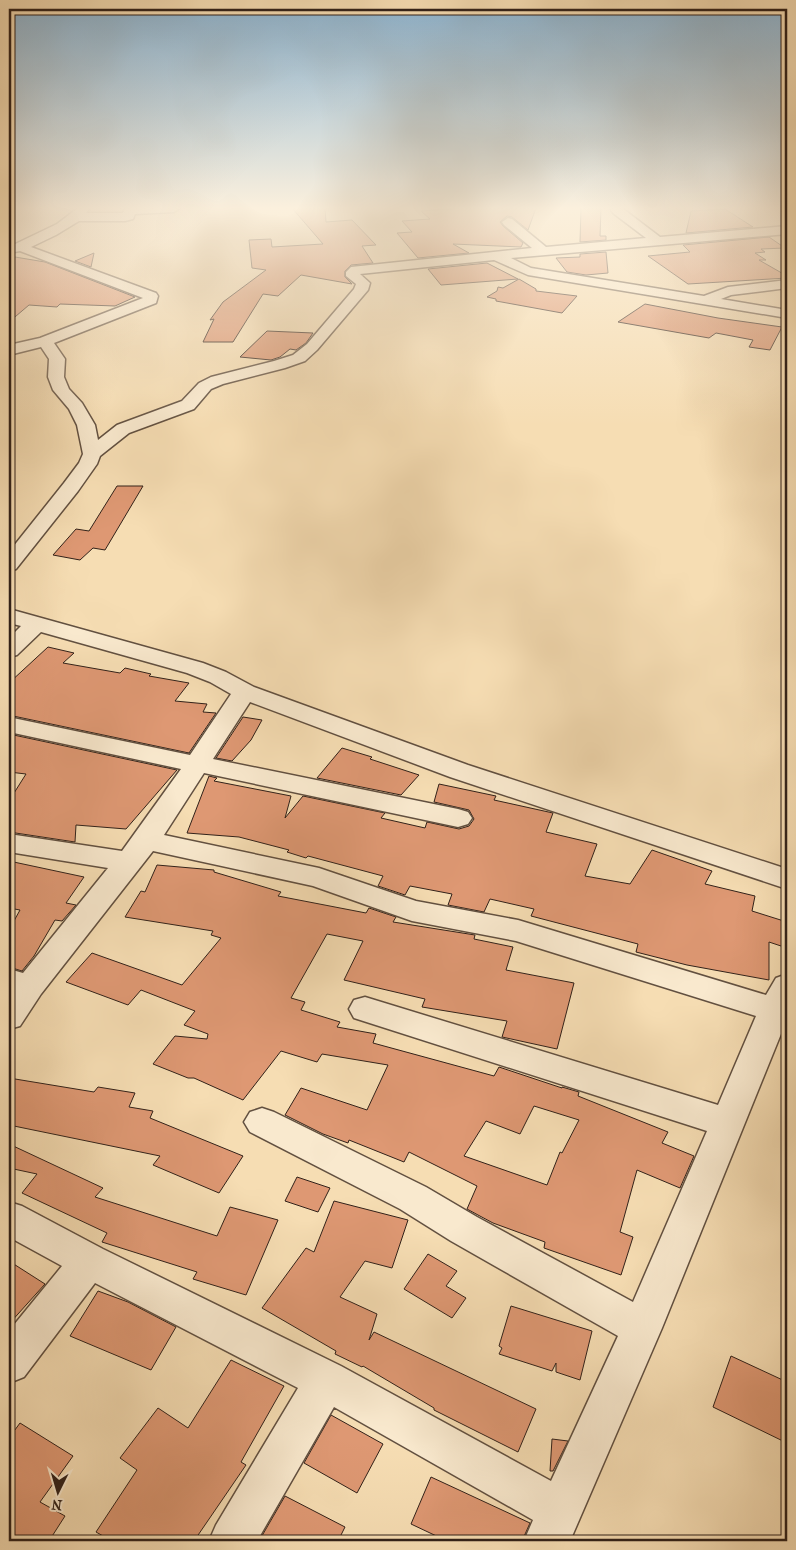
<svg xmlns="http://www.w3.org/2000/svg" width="796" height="1550" viewBox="0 0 796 1550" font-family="'IM FELL French Canon',serif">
<rect width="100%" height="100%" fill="#f6ddb3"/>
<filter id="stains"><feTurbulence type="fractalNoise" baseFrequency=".004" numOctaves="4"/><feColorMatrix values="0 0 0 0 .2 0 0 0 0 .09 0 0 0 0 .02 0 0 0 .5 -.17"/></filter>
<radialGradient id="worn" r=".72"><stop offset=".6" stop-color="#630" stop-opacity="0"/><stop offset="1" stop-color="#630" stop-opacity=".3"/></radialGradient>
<path fill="#de9873" stroke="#312119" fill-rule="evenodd" d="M292,208h33l1,14 26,-2 24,25 -14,1 11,17 -22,2 -6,6v6l7,7 -51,-9 -23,21 -15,-2 -30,48h-30l11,-23 -4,1 13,-18 43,-32 -14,-2 -3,-28 22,-1 1,8 51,-3z
M463,208h73l-8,22 -16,-13 -5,-1 -7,6 3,4 20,17 -2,4 -68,-3 16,9 -51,5 -21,-25 15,-1 -10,-11 28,-2 -9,-8z
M581,208h20l-1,28h6v4l-26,2z
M725,209l28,18 -67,6 5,-22z
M769,237l16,11 -24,1 4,3 -10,1 11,7h-7l28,16v2l-99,6 -40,-28 42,-4 -7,-7z
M606,252l2,21 -22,2 -19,-3 -11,-14 24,-1v-3z
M94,253l-3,14 -16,-6z
M9,256l36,6 90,35 -20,9 -55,-2 -3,3 -28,-2 -20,17z
M487,263l31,16 -77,6 -13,-16z
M519,279l17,10v2l41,5 -15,17 -66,-12v-2l-9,-2 10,-6 1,-4 5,1z
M645,304l73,14 64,9 -12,23 -21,-3 4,-7 -37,-7 -7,5 -91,-16z
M267,331l46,2 -7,10 -10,7 -6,-1 -10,8 -9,3 -31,-3z
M117,486h26l-38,64 -12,-2 -13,12 -27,-5 23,-26 13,2z
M48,647l26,6 -11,10 57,10 5,-5 26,6 -2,2 40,7 -14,18 32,3 -4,8 13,1 -27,40 -176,-37 -4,2v-35z
M243,717l19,3 -11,20 -19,21 -16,-3z
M9,734l168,36 -51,59 -50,-4 -1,17 -66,-10v-31l17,-27 -17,-2z
M342,748l30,9 -2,2 49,16 -18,20 -84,-17z
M209,776l8,2 -3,3 77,15 -6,22 18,-22 82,17 -4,5 44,10 2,-6 32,7 10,-3 5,-7 -5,-9 -35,-8 5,-18 57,12 -2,4 59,13 -7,19 51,12 -12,32 45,8 22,-34 60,21 -7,13 50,12 -3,15 35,11v26l-18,-6v38l-82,-15 -51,-13 2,-8 -107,-28 3,-7 -44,-10 -6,13 -36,-7 4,-11 -42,-8 -5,9 -27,-9 5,-10 -75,-20 -2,2 -19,-6 2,-2 -50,-13 -52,-4z
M9,861l75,16 -18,26 10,2 -14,16 -7,-1 -21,36 -12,15 -13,-4v-37l11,-20 -11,-2z
M157,865l57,5v2l67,20 -3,4 88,17 3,-5 27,9 -3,5 82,13 -1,4 39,8 -7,23 68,13 -17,66 -55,-12 5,-16 -85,-14 3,-8 -81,-19 19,-39 -36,-7 -36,64 14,4 -4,8 39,12 -3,5 39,7 -3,9 121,33 5,-9 63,21v-1l17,5 -1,4 90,36 -6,11 32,13 -14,32 -43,-18 -17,62 13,5 -12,38 -77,-27 1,-6 -52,-19 -15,-8 -11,-6 10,-23 -68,-34 -5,10 -55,-22 -1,3 -25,-9 -38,-19 16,-27 66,22 21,-45 -66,-11 -5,8 -36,-11 -38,49 -49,-22h-6l-35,-14 22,-28 32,3 1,-5 -24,-9 11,-14 -54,-21 -13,15 -62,-23 26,-29 90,32 39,-47 -10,-3 2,-4 -88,-14 16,-26 4,1zM534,1106l45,14 -17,33 -2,-1 -13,33 -83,-29 22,-35 34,13z
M9,1078l85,14 4,-5 37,6 -6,14 24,4 -3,7 93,38 -24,37 -66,-28 7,-9 -151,-31z
M9,1144l94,44 -8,9 122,39 13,-29 48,13 -32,75 -53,-16 4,-7 -95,-30 5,-9 -85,-40 15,-19 -28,-6z
M297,1177l33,11 -12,24 -33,-11z
M334,1201l74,19 -16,48 -27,-7 -25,36 37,17 -8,26 5,-8 162,77 -18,43 -84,-42v-2l-71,-42 -1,1 -27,-13 1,-3 -74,-43 44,-60 8,4z
M428,1254l29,17 -11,15 20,12 -14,20 -48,-29z
M9,1261l36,23 -36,40z
M98,1291l30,11 48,25 -25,43 -81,-34z
M511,1306l81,25 -12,49 -24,-8v-9l-4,8 -53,-17 3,-6 -3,-2z
M731,1356l56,26v61l-74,-36z
M231,1360l53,26 -43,76 5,3 -52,76h-82l-16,-9 41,-62 -17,-12 38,-50 30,20z
M331,1415l52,29 -26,49 -53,-30z
M20,1423l53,33 -33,46 25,14 -16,25h-40v-103z
M552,1439l16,2 -15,30h-3z
M431,1477l99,46 -8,18h-75l-36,-17z
M285,1496l60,31 -7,14h-79z"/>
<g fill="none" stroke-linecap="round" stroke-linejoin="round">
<g stroke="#625040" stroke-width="3">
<path id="minor" d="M78,208h12l-4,5h37l2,-5h55l-6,4 -39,2 -2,5 -8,2h-46l-23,14 -25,12 125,46 2,3 -2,7 -102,40 11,16 -1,18 5,12 13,14 13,22 3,15 19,-15 65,-24 17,-18 12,-6 63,-16 19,-6 14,-11 47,-55 2,-5 -10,-8v-4l5,-5 181,-19 -28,-23 -2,-3 6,-4 4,1 34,28 100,-9 -33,-25 -2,-3 2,-2h9l38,29 127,-11v8l-276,24 20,10 173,28 24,-9 59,-7v8l-56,7 -10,4 66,11v8l-259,-43 -34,-15 -134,14 10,9 -2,7 -51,60 -12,11 -20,7 -62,16 -12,5 -17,20 -65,24 -29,23 -3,8 -19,27 -62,78 -7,2v-19l55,-69 15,-20 4,-9 -6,-29 -8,-16 -16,-19 -5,-13 1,-18 -8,-12 -32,8v-10l31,-7 103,-40 -123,-47 -11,2v-6l48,-23z
M9,609l194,54 23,9 28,15 214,78 319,104v20l-337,-112 -200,-75 -37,57 245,50 10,3 4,6 -4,6 -10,3 -254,-54 -40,62 155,33 97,33 102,19 248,75 10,-17 11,-4v45l-125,309 -92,213h-46l9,-21 -199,-113 -77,134h-48l7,-16 82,-137 -203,-105 -71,94 -15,6v-52l53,-65 -53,-29v-35l13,4 81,43 238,117 210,115 67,-145 -167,-95 -51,-32 -150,-77 -6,-10 6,-10 12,-4 12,4 152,75 51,30 156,85 74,-171 -353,-113 -5,-9 5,-9 11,-3 353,108 38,-89 -240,-75 -104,-20 -99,-35 -160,-35 -112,143 -21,32 -11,3v-60l14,4 85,-105 -99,-16v-18l113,17 59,-82 -172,-37v-12l4,-2 177,37 41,-61 -21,-12 -23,-9 -146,-41 -24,23 -8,2v-19l12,-12 -12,-3z"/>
</g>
<use href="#minor" fill="#f9e9ce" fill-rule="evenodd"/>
</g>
<linearGradient id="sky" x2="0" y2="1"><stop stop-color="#8cb6d5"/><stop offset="0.49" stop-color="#fbf0dd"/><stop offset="1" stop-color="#fbf0dd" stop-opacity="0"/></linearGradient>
<rect width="796" height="425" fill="url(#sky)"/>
<rect width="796" height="1550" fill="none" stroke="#f6ddb3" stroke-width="30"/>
<rect x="10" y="10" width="776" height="1530" fill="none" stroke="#312119" stroke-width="2.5"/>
<rect x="15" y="15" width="766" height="1520" fill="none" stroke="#312119"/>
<g transform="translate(58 1492) rotate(185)" stroke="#f9e9ce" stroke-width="4" paint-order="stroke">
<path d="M0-4L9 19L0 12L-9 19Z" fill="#312119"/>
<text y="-8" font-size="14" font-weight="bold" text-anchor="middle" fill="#312119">N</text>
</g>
<rect width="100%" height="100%" filter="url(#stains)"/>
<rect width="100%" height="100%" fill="url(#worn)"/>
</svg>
